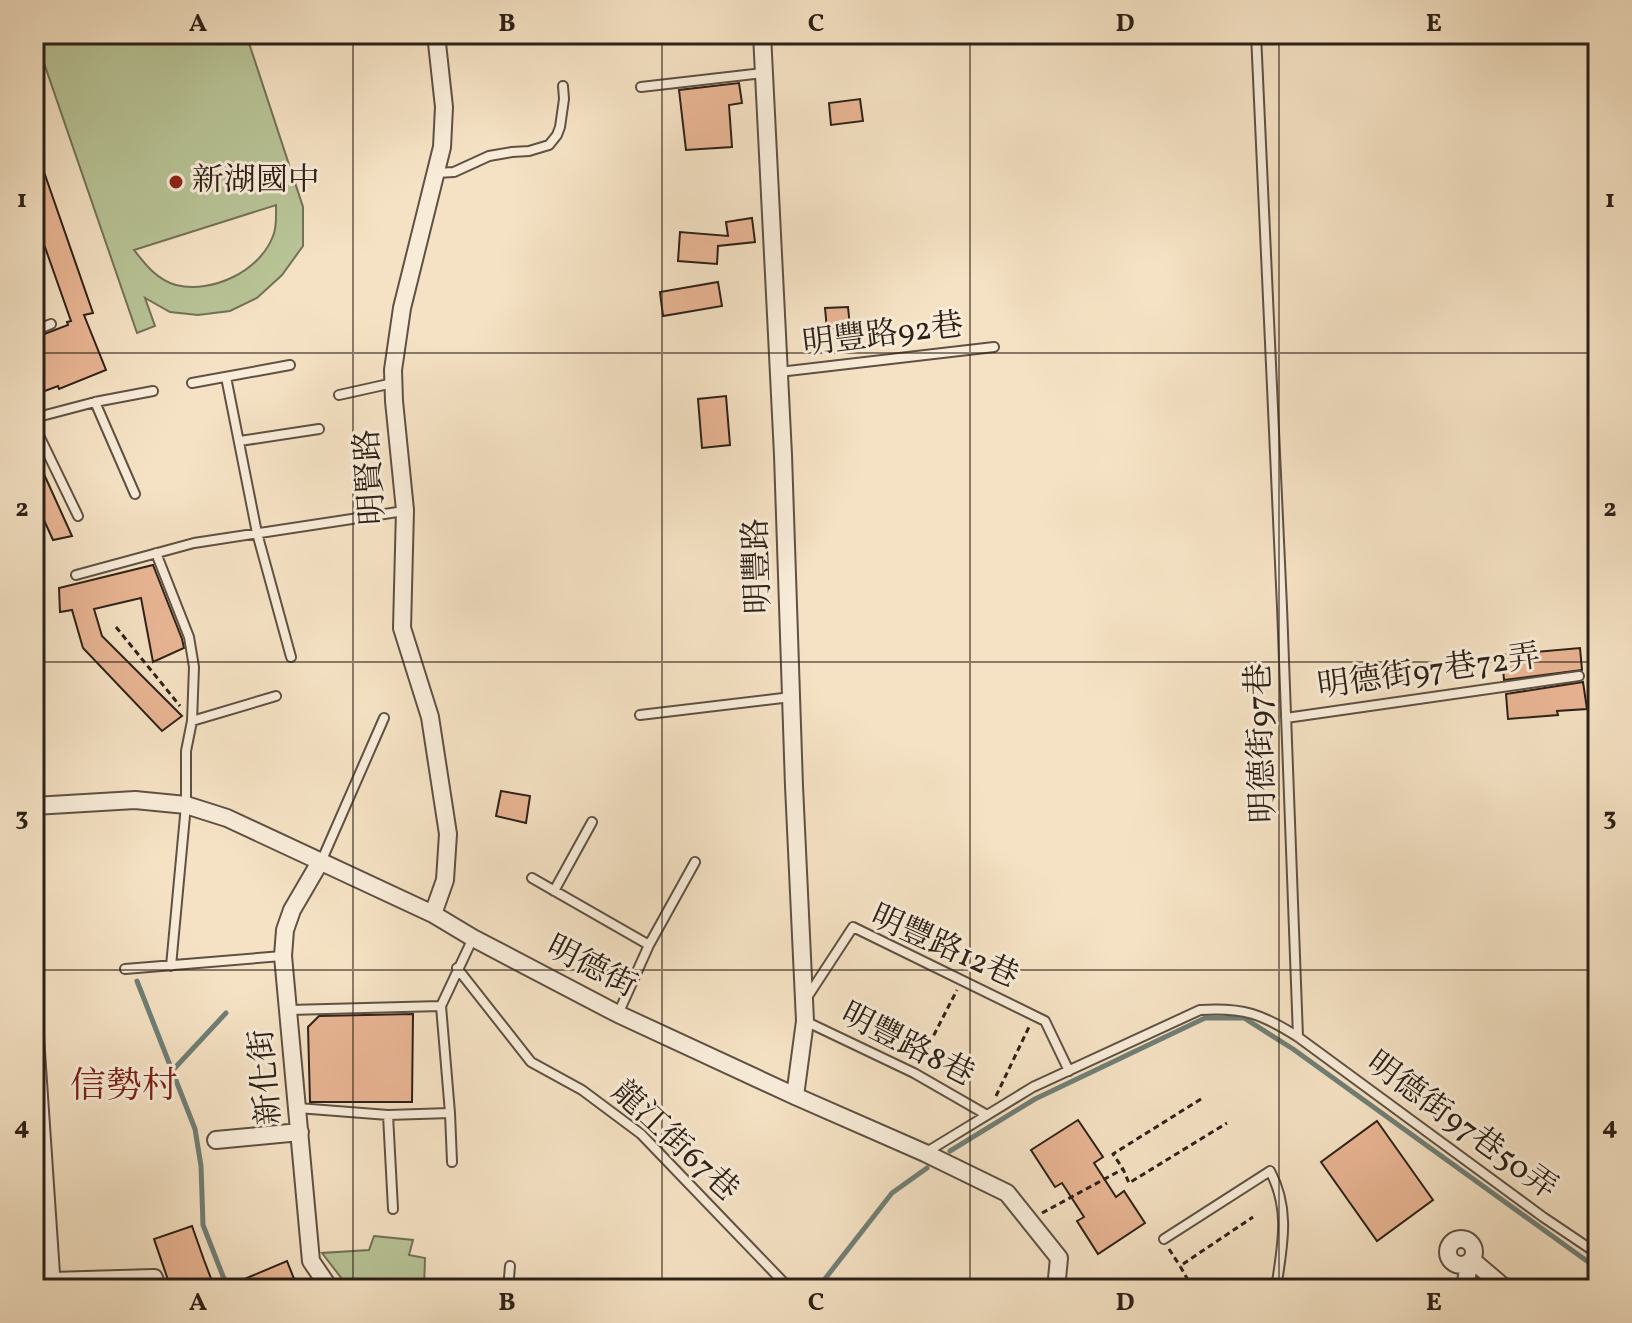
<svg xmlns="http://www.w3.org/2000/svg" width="1632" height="1323" viewBox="0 0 1632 1323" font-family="Vollkorn,'Noto Serif TC',serif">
<rect width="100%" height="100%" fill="#f5e2c4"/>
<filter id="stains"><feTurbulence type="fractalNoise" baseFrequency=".0025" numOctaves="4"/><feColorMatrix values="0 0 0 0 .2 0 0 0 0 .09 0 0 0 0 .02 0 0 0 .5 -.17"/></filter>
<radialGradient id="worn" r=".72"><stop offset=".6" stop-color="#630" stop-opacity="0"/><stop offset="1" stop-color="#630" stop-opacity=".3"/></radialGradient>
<path fill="#b8c497" stroke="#727258" stroke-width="2" fill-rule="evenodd" d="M34,34h212l57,173v39l-21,29 -25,23 -27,13 -32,4 -28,-3 -25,-14 10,28 -18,7zM276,205c0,10 1,22 -3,31 -13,35 -61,58 -97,49 -19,-5 -31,-21 -42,-35z
M374,1236l39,4 -4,15 16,3 -1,31h-59l-19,-5 -24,-31 47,-3z"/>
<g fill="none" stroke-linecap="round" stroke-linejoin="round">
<path stroke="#707f76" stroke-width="5" d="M137,981l58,148 6,37 2,59 25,64
M172,1071l54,-58
M950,1151l85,-52 170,-81h39l49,31 305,220
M817,1289l75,-96 35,-25"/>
</g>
<path fill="#e9b594" stroke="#2d2118" stroke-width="2" d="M739,83l3,20 -13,2 3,42 -46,3 -7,-60z
M860,99l3,22 -32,4 -2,-22z
M34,149h2l57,164 -9,2 22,55 -47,19 -1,-3 -24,9v-57l34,-13 -1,-3 4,-1 -37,-105z
M752,218l3,24 -37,4 -1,18 -39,-3 2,-29 48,4 -2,-14z
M718,282l4,24 -59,10 -3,-24z
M848,307l2,20 -23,2 -2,-21z
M726,396l4,49 -28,3 -4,-49z
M34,452l38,84 -19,4 -19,-42z
M153,565l29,74 2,9 -31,14 -12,-64 -47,11 8,27 80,80 -20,15 -79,-83 -11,-38 -12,2 -1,-24z
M1580,648l2,22 -78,10 -2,-25z
M1583,682l4,27 -30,2 1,4 -50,4 -2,-25z
M501,791l29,5 -4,27 -30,-7z
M413,1014l-1,88h-102l-2,-75 11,-11z
M1078,1120l25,37 -9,6 22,34 8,-6 21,32 -47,31 -21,-33 7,-4 -22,-34 -7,4 -24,-37z
M1377,1121l56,79 -56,41 -56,-79z
M192,1226l12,34 11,29h-44l-5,-15 -12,-35z
M287,1261l11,28h-77z"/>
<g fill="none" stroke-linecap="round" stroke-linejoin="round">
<g stroke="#5f5143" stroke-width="12">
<path id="service" d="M1256,34l26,573 16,430
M641,87l122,-14
M436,173l18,-1 35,-16 23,-4 17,-1 20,-6 8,-10 3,-8 4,-28 -1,-13
M34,331l17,-7
M779,372l215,-25
M226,377l31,156 34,124
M192,383l98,-18
M339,395l54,-12
M95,402l40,92
M34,418l61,-16 58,-11
M34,425l44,91
M240,441l79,-12
M156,553l33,84 5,30 -2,54 -6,30v54l-15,161
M76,575l118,-32 210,-32
M640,715l151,-18
M1286,718l293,-42
M192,721l84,-25
M321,862l63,-144
M532,878l117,67 -31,69
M554,891l38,-69
M649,945l46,-83
M457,968l74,94 51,28 59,44 149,155
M125,969l157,-13
M806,999l47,-72 192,94 24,50
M289,1010l152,-4
M805,1021l109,52 73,42
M298,1108l90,7 62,-2
M388,1115l5,94
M925,1153l108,-66 167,-77c43,-3 62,4 98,27l245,180 55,37
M452,1162l-2,-49 -9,-107 32,-68
M1164,1239l106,-68c21,39 12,76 6,118
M508,1289l2,-23"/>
</g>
<g stroke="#5f5143" stroke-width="20">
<path id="minor" d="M762,34l21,421 11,331 11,235 -10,75
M670,35l8,-1
M34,806l101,-6 51,5 41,13 206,96 40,24 145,76 177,82 130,57 82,40 52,65 -3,31
M320,862l-28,48 -7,20 -2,26 28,305 19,28
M433,914l12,-34 3,-46 -18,-117 -28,-89 3,-118 -11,-109 -1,-31 9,-62 40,-161 2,-40 -8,-73
M216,1140l84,-8
M1448 1252a13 13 0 1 1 26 0a13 13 0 1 1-26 0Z
M1472,1260l34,29
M51,1281l103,-3 4,11
M1465,1289l4,-26"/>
</g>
<g stroke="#5f5143" stroke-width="22">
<path id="tertiary" d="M34,1037l17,252"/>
</g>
<path stroke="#2d2118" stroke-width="3" stroke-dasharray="6 4" stroke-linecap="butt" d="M116,627l64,79
M920,1062l37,-72
M996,1096l33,-69
M1201,1099l-88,55 10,15 6,14 98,-60
M1042,1213l81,-44
M1169,1249l11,17
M1193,1289l-13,-23 73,-49"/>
<use href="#service" stroke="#f8ecd9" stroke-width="8"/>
<use href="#minor" stroke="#f8ecd9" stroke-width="16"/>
<use href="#tertiary" stroke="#f8ecd9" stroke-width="18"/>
</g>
<path fill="none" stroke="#2d2118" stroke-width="2" stroke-opacity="0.55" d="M353,34v1255M662,34v1255M970,34v1255M1279,34v1255M34,353h1564M34,662h1564M34,970h1564"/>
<circle fill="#8f2418" stroke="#f8ecd9" stroke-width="3" cx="176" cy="182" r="8"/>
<g text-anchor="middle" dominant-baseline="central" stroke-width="6" stroke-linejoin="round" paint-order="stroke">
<g font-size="32" fill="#2d2118" stroke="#f8ecd9" text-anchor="start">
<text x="192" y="182">新湖國中</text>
</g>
<g font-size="32" fill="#2d2118" stroke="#f8ecd9">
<text transform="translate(883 336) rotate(-7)">明豐路92巷</text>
<text transform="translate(372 477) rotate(-94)">明賢路</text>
<text transform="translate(759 566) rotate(-92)">明豐路</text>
<text transform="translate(1429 673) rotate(-8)">明德街97巷72弄</text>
<text transform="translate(1263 743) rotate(-92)">明德街97巷</text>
<text transform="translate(944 948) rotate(24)">明豐路12巷</text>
<text transform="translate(591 968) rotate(27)">明德街</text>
<text transform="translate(907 1046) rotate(27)">明豐路8巷</text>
<text transform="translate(267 1077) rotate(-95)">新化街</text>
<text transform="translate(1461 1127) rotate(36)">明德街97巷50弄</text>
<text transform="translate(674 1142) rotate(43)">龍江街67巷</text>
</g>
<g font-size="36" fill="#7a1f14" stroke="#f8ecd9">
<text x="124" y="1088">信勢村</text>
</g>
</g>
<rect width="1632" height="1323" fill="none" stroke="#f5e2c4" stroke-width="88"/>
<rect x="44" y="44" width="1544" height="1235" fill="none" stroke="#2d2118" stroke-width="3"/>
<g font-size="26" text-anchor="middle" font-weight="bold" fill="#2d2118">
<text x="198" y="31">A</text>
<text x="507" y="31">B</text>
<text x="816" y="31">C</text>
<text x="1125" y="31">D</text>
<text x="1434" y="31">E</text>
<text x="22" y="207">1</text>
<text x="1610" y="207">1</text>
<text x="22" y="516">2</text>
<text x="1610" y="516">2</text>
<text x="22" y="825">3</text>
<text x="1610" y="825">3</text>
<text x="22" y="1134">4</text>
<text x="1610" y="1134">4</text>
<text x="198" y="1310">A</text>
<text x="507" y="1310">B</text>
<text x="816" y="1310">C</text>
<text x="1125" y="1310">D</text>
<text x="1434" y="1310">E</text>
</g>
<rect width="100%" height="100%" filter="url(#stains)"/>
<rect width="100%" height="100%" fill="url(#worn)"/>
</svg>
